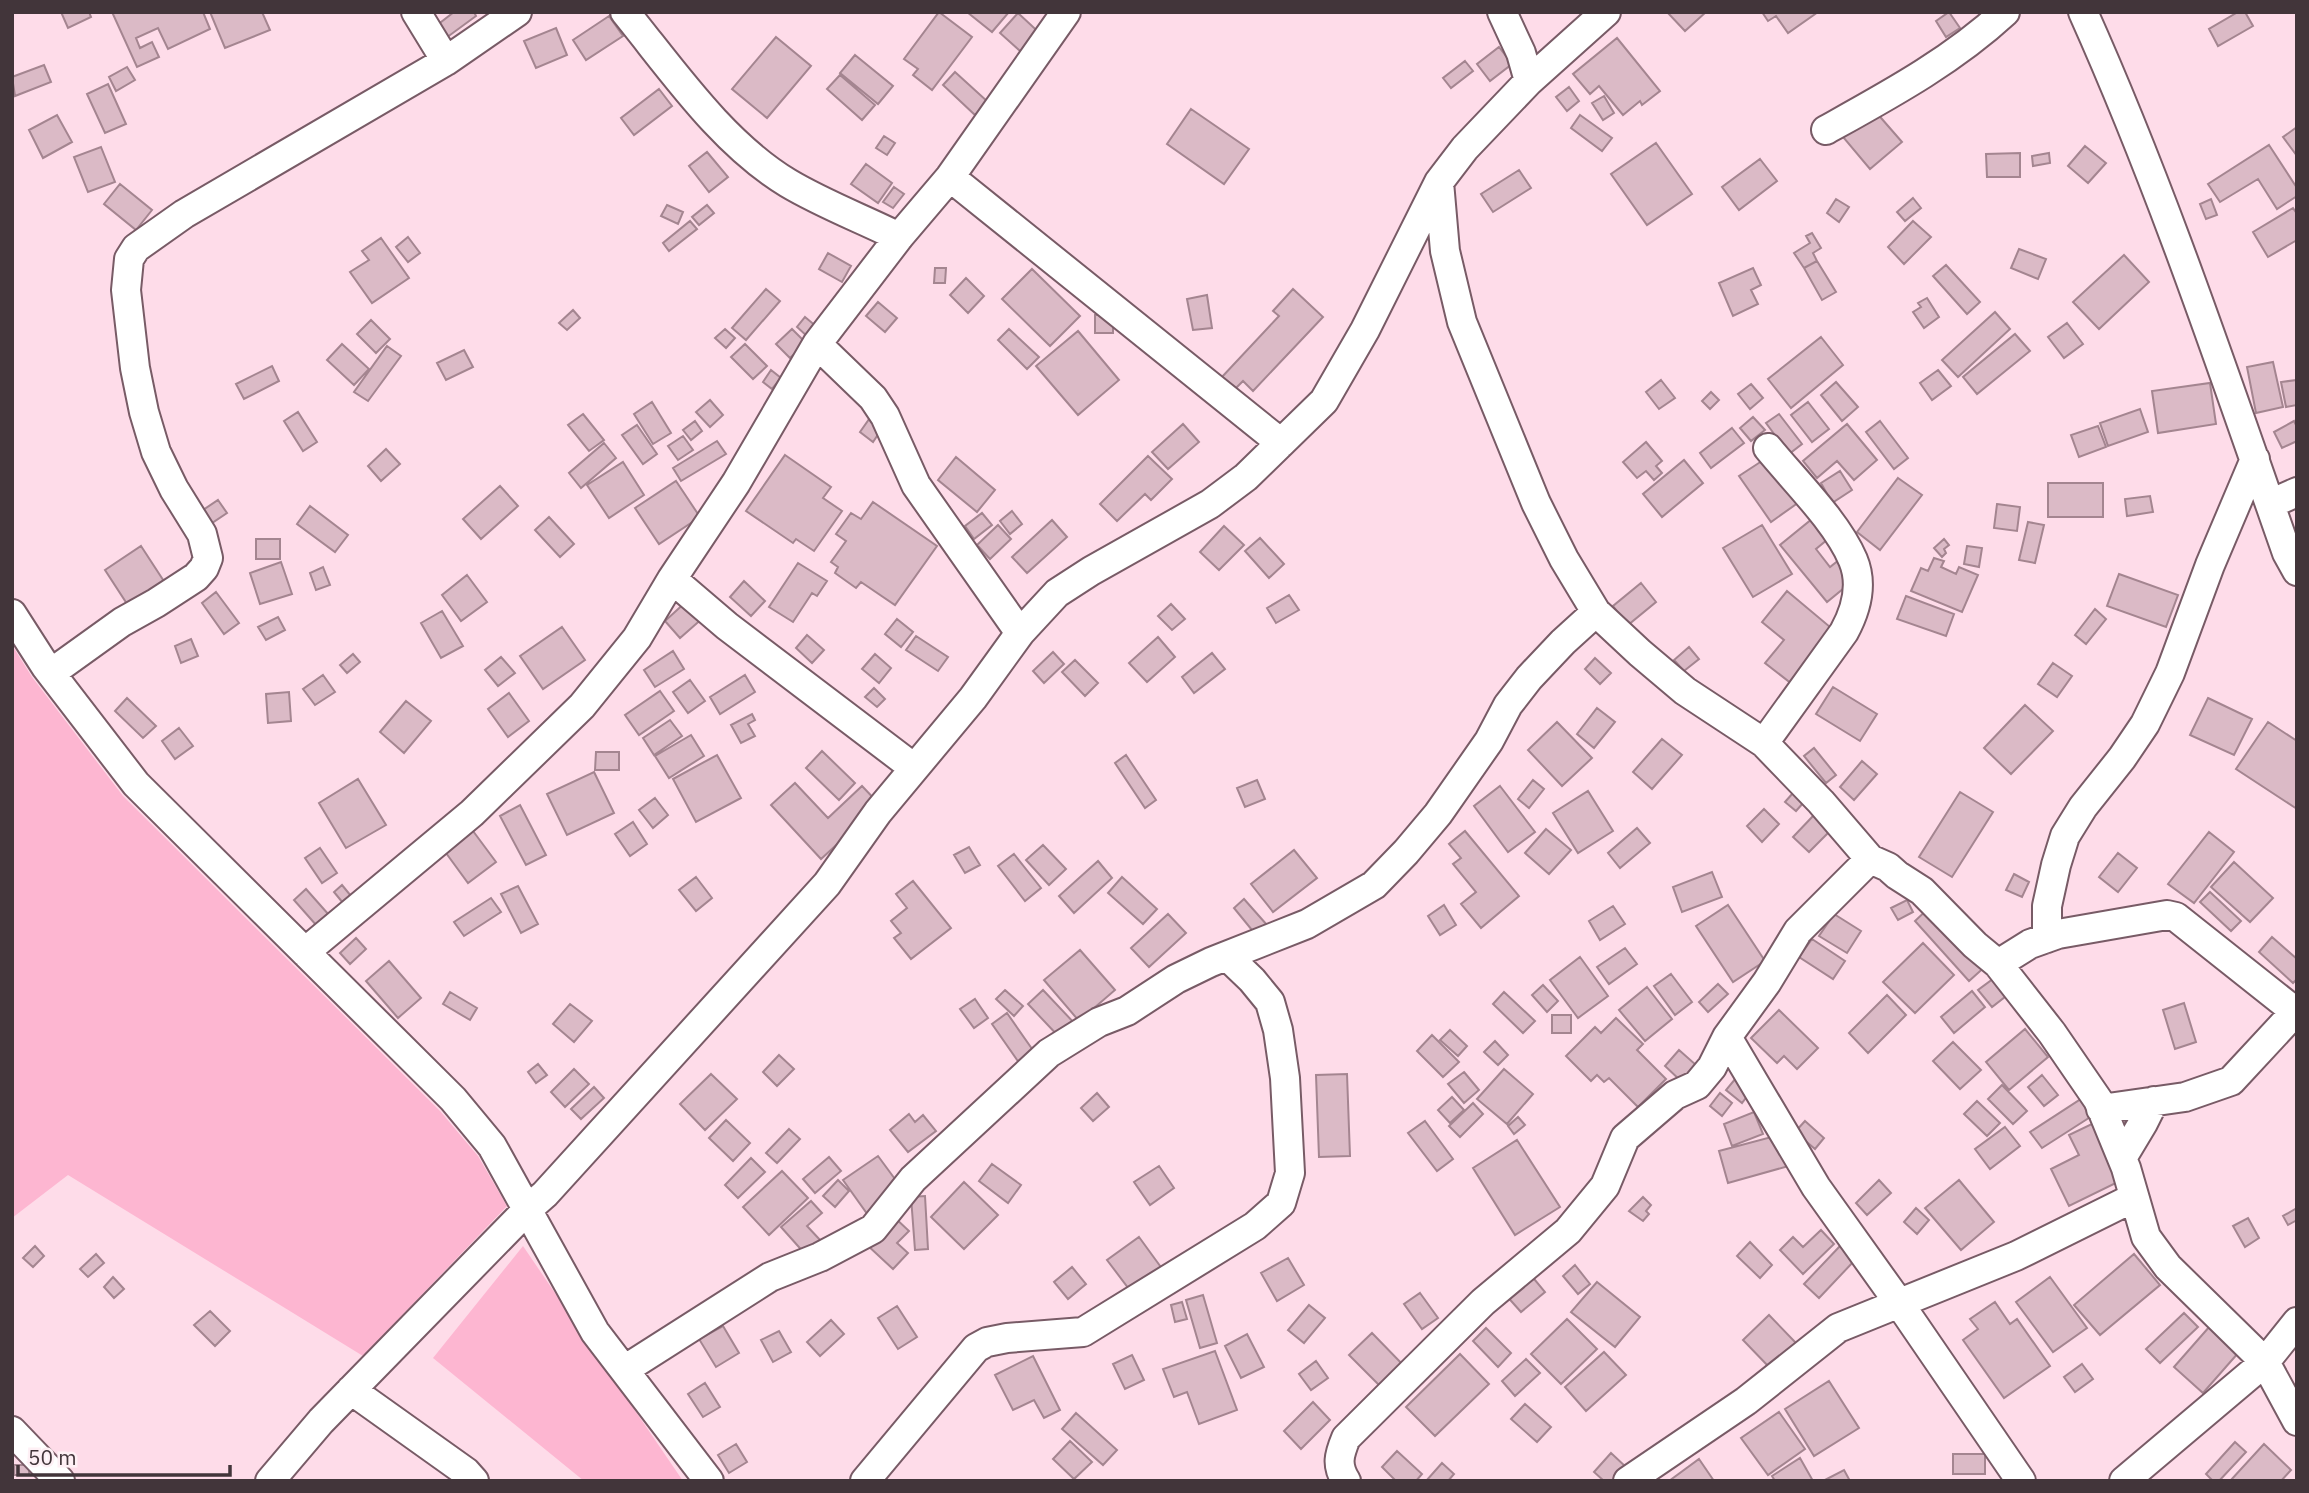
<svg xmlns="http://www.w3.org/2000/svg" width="2309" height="1493" viewBox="0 0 2309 1493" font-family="'IBM Plex Sans',sans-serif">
<rect width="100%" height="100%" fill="#fedce9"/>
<path fill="#fdb6d1" d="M12,645l20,32 91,119 317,315 38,45 29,50 -144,150 -295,-181 -56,43z
M523,1246l160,235h-99l-151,-123z"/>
<path fill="#dbbac6" stroke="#a48590" stroke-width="2" d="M61,12h28l2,5 -23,11z
M112,12h91l7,17 -42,20 -10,-21 -22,10 4,10 12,-6 7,15 -22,10z
M210,12h52l8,18 -45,18z
M454,12h20l2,4 -30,22 -10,-12z
M939,12l33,25 -40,53 -19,-15 5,-6 -14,-10z
M967,12h42l-17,20z
M1667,12h39l-21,19z
M1762,12h56l-30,21 -12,-17 -8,5z
M1949,12l11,16 -14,9 -10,-16z
M2238,12h7l8,14 -35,20 -9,-17z
M1018,13l27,25 -17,20 -28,-25z
M609,16l14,20 -37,24 -13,-20z
M556,28l11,27 -31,13 -12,-27z
M776,37l35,29 -44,52 -35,-29z
M1617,38l43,53 -18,14 -2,-4 -17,14 -24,-29 -9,8 -17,-20z
M1499,47l13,17 -22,17 -13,-17z
M855,55l38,31 -15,18 -38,-31z
M1465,61l8,10 -22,17 -8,-10z
M44,65l7,17 -36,14 -3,-19z
M127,67l8,13 -19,11 -7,-14z
M955,72l33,30 -13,13 -32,-30z
M840,75l35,30 -13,15 -35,-31z
M108,84l18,40 -21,9 -18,-39z
M1569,87l10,14 -12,10 -11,-14z
M659,89l13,17 -38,29 -13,-17z
M1604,96l10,17 -11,7 -11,-17z
M1191,109l58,40 -25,35 -57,-40z
M1875,111l27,31 -32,27 -27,-32z
M57,115l15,27 -29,16 -14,-28z
M1580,115l32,23 -10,13 -31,-23z
M2297,127v29l-14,-19z
M884,136l11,7 -8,12 -11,-7z
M1656,143l36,51 -45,31 -36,-51z
M2269,145l28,43v8l-20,13 -19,-30 -38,23 -12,-18z
M2085,146l21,17 -18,20 -20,-17z
M101,147l14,35 -27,10 -14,-35z
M707,152l21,25 -19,15 -20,-26z
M2020,153v24h-33l-1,-23z
M2049,153l1,10 -17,3 -1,-10z
M1760,159l17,22 -38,29 -17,-23z
M866,164l26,19 -14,20 -27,-19z
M1519,170l12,18 -38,24 -12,-18z
M120,184l32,26 -16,20 -32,-26z
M894,187l10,7 -11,14 -10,-6z
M1913,198l8,10 -16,13 -8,-9z
M1836,199l13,8 -10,15 -12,-9z
M2211,199l6,16 -11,4 -6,-15z
M667,205l16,7 -5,12 -17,-8z
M707,205l7,8 -15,12 -7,-8z
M2293,208l4,6v26l-29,17 -15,-25z
M690,221l7,8 -28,22 -6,-8z
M1913,221l18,16 -27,27 -16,-17z
M1812,233l9,15 -8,5 4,8 -13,7 -10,-15 16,-10 -4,-7z
M408,237l12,16 -12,9 -12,-15z
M381,238l28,40 -37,25 -22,-31 19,-12 -7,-9z
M2019,249l27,10 -8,20 -27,-11z
M828,253l23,13 -9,16 -23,-13z
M2124,255l25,27 -50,47 -26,-27z
M1817,261l19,31 -14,8 -18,-32z
M1946,265l34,37 -13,12 -34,-38z
M935,268h11l-1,15h-11z
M1753,268l8,17 -10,5 7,14 -25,12 -14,-33z
M1032,269l48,47 -30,30 -48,-47z
M966,278l18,18 -16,17 -18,-18z
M766,289l14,12 -34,39 -14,-12z
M1293,289l30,28 -70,74 -10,-10 -9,9 -13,-12 58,-62 -6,-5z
M1207,295l5,33 -19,2 -6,-31z
M1927,298l12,19 -15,11 -11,-16 8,-5 -3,-4z
M878,302l19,16 -12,14 -19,-16z
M573,310l7,8 -13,12 -8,-7z
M1995,312l15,17 -52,48 -16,-17z
M1095,315h18v18h-18z
M805,317l12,10 -9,10 -11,-10z
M371,320l19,19 -14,14 -19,-19z
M2067,323l16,21 -19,14 -16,-21z
M725,329l10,9 -9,10 -11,-10z
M792,329l14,14 -16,15 -14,-14z
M1009,329l30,28 -12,12 -29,-29z
M1078,331l41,49 -41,35 -42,-49z
M2015,334l15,17 -53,43 -14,-17z
M1821,337l22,28 -52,43 -23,-29z
M342,344l27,25 -15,16 -27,-25z
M745,344l22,22 -14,13 -22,-22z
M387,346l14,10 -33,45 -14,-9z
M464,350l9,17 -27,13 -9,-17z
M2273,362l10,45 -27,6 -9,-46z
M272,366l7,15 -35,18 -8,-15z
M771,370l10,8 -9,11 -9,-7z
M1938,370l13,16 -19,14 -12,-17z
M1661,380l14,18 -16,11 -13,-17z
M2297,380v25l-11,2 -5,-25z
M1836,382l22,25 -16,14 -21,-26z
M2210,383l6,41 -58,9 -6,-42z
M1751,384l12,14 -13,11 -12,-15z
M1711,392l8,8 -9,9 -8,-8z
M710,400l13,15 -13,12 -14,-15z
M652,402l19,31 -18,11 -19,-30z
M1808,402l21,27 -17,13 -21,-27z
M2140,409l8,23 -40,14 -8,-23z
M298,412l19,30 -14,9 -19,-30z
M583,414l21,26 -15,11 -21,-26z
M1779,414l23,30 -13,10 -23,-31z
M872,415l13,9 -12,18 -13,-10z
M1753,417l12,13 -14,11 -11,-13z
M695,421l7,10 -11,9 -8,-10z
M1880,421l28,37 -14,11 -28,-37z
M2294,421l3,6v14l-15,7 -8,-16z
M1183,424l16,18 -31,27 -16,-17z
M1847,424l30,36 -23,20 -17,-19 -20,17 -14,-17z
M637,425l20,29 -14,10 -21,-29z
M2098,426l8,21 -27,10 -8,-22z
M1732,428l12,15 -33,25 -11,-15z
M683,436l10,14 -15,10 -10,-14z
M717,441l9,13 -45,27 -8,-13z
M1646,442l16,19 -6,5 6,7 -8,7 -8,-9 -9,7 -14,-16z
M604,443l12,15 -35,30 -12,-15z
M386,449l14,15 -19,17 -13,-15z
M785,455l46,32 -8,11 19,13 -28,40 -18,-12 -3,4 -47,-32z
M1771,455l31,45 -31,22 -32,-46z
M1148,456l24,23 -21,21 -6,-6 -28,27 -17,-17z
M956,457l39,33 -18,22 -39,-32z
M1684,460l19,23 -41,34 -19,-23z
M623,462l21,33 -35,23 -22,-33z
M1840,471l12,19 -20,13 -11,-20z
M1898,478l24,17 -42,55 -23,-18z
M676,481l24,36 -41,27 -24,-36z
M2048,483h55v34h-55z
M500,486l18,20 -37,33 -18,-20z
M2150,496l3,16 -26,4 -2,-17z
M218,500l9,13 -15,10 -9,-13z
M873,502l64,44 -42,59 -34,-23 -5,6 -21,-15 3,-6 -7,-5 15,-21 -10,-7 15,-21 10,6z
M1997,504l23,3 -3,24 -23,-3z
M310,506l38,29 -13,17 -38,-28z
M1012,511l10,13 -12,10 -10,-13z
M982,513l10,12 -18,14 -9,-13z
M549,517l25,27 -14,13 -25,-27z
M1812,519l16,20 -12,10 14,18 9,-7 16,19 -28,23 -47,-57z
M1052,520l15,17 -40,36 -15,-16z
M2028,522l16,3 -9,38 -16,-3z
M998,525l13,14 -21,20 -13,-14z
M1762,525l30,49 -39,23 -30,-49z
M1224,526l20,19 -25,25 -19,-18z
M1260,538l24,26 -15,14 -24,-27z
M256,539h24v20h-24z
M1944,539l5,6 -5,4 2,4 -4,4 -8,-9z
M141,546l28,43 -36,24 -28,-43z
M1967,546l15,2 -3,19 -15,-3z
M1934,558l10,3 -3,6 15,7 3,-7 19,8 -16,37 -51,-21 10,-23 7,3z
M281,562l11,32 -32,10 -10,-31z
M798,563l29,18 -10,15 -5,-3 -19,29 -24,-15z
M323,567l7,18 -14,5 -6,-17z
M2119,574l59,21 -12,32 -59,-21z
M467,575l20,27 -26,19 -19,-26z
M744,581l21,20 -14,15 -21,-19z
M1641,583l15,19 -28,23 -15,-19z
M1787,591l49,41 -44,52 -27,-21 19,-23 -22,-18z
M216,592l23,31 -15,11 -22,-31z
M1289,595l10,15 -23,13 -9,-15z
M1906,596l48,18 -8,22 -49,-17z
M688,600l16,17 -24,21 -15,-17z
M1171,604l14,15 -13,11 -14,-14z
M2095,609l11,10 -20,25 -11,-9z
M442,611l21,35 -22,12 -20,-35z
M278,617l7,13 -19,10 -8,-13z
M897,619l16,13 -12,15 -16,-13z
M562,627l23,33 -42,29 -23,-33z
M807,635l17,15 -12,13 -16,-15z
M916,636l32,21 -10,14 -32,-21z
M1158,637l17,20 -28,25 -18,-19z
M191,639l7,17 -17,7 -6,-17z
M1689,647l10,12 -15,12 -10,-11z
M673,651l11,18 -29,18 -11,-17z
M1053,652l11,12 -20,19 -11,-12z
M1212,653l13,16 -31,24 -12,-16z
M353,654l7,8 -13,11 -7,-8z
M875,654l16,14 -12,15 -17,-14z
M501,657l14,16 -17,13 -13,-16z
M1595,658l16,15 -11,11 -15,-15z
M1075,660l23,23 -13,13 -23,-24z
M2053,663l19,13 -15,21 -19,-13z
M323,675l12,17 -20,13 -12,-16z
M745,675l10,17 -35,22 -10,-17z
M690,680l15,21 -17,12 -15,-21z
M1833,687l44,27 -17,27 -44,-27z
M874,688l11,11 -8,8 -12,-10z
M660,691l14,20 -35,24 -14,-20z
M289,692l2,29 -23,2 -2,-29z
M509,693l20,28 -21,16 -20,-28z
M127,698l29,28 -13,12 -28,-27z
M2208,698l44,21 -18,36 -44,-20z
M406,701l25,20 -27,32 -24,-21z
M2025,705l28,26 -42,43 -27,-26z
M1597,708l18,14 -21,26 -17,-14z
M752,714l3,6 -7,4 7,12 -14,7 -10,-18z
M670,720l12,16 -28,19 -11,-17z
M1557,722l35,36 -30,28 -34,-36z
M2268,722l29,19v68l-61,-40z
M179,728l14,18 -18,13 -13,-18z
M691,735l13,21 -35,22 -14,-22z
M1662,739l20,16 -30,34 -19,-17z
M1814,748l22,27 -10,8 -22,-27z
M822,751l33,32 -16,17 -33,-32z
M596,752h23v18h-24z
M717,755l24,43 -45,24 -23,-43z
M1126,755l30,45 -11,8 -30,-45z
M1862,761l15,13 -23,26 -14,-13z
M594,772l20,41 -47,22 -20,-41z
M358,779l28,46 -40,23 -27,-45z
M1257,780l8,19 -20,8 -8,-19z
M1533,780l11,9 -15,19 -11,-9z
M795,783l33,35 34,-32 18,19 -59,54 -50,-54z
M1500,786l35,46 -27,20 -34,-46z
M1588,791l25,40 -35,22 -25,-40z
M1960,792l33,20 -41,65 -33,-20z
M1793,793l11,9 -8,9 -11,-9z
M655,798l13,17 -15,13 -14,-18z
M520,805l26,50 -20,10 -26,-49z
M1764,809l15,15 -17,18 -15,-16z
M1814,815l17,15 -22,22 -16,-15z
M633,822l14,22 -17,12 -15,-22z
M1637,828l13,15 -30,25 -12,-15z
M1546,829l25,21 -22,24 -24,-21z
M473,831l23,31 -28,21 -22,-30z
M1465,831l54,65 -38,32 -20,-24 15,-12 -23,-28 8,-6 -12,-14z
M2209,832l25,20 -40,51 -26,-19z
M1043,845l23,24 -17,16 -23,-25z
M969,847l11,18 -15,8 -11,-18z
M320,848l17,25 -15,10 -17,-25z
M1294,850l23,28 -44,34 -22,-28z
M2118,853l19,15 -19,24 -19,-15z
M1014,854l27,34 -16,13 -27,-35z
M1098,861l14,17 -38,35 -15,-17z
M2234,862l39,36 -23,24 -39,-35z
M1712,872l10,25 -40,15 -9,-25z
M2014,874l15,8 -7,15 -16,-7z
M696,877l16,21 -16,13 -17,-21z
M1122,877l35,32 -14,15 -35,-31z
M913,881l38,47 -40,31 -17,-21 7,-5 -10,-12 16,-13 -11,-14z
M342,885l9,11 -8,7 -9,-11z
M518,886l20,38 -17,9 -20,-39z
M306,889l23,26 -12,11 -23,-26z
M2210,892l31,29 -10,10 -31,-29z
M491,898l10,14 -37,24 -10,-14z
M1244,899l23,26 -11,10 -22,-27z
M1907,900l6,12 -15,8 -7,-12z
M1933,904l55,60 -19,17 -54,-60z
M1444,905l12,20 -16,10 -12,-19z
M1728,905l37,56 -32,21 -37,-56z
M1613,906l12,18 -25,16 -11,-19z
M1168,914l18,19 -37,34 -18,-19z
M1834,914l27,17 -14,22 -28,-17z
M2272,937l25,22v20l-4,4 -34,-31z
M356,938l10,11 -16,15 -10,-11z
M1812,939l33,22 -12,18 -34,-22z
M1923,943l31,32 -39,38 -32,-31z
M1625,948l12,16 -28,20 -12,-17z
M1080,950l35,40 -36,31 -35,-41z
M1580,957l28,39 -30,22 -28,-38z
M389,961l32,37 -23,20 -32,-37z
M1671,974l21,28 -17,13 -21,-29z
M1997,976l13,17 -18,14 -14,-17z
M1718,984l10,10 -20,18 -9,-10z
M1543,985l15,16 -11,11 -15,-17z
M1647,987l25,32 -27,22 -26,-31z
M1005,990l18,16 -9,10 -18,-17z
M1043,990l34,36 -15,14 -34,-36z
M1972,991l13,16 -31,26 -13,-16z
M450,992l27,16 -7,12 -27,-16z
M1504,992l31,29 -12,12 -30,-29z
M1887,995l19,20 -38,38 -19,-20z
M975,999l13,19 -14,10 -14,-19z
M2184,1003l12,39 -21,7 -12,-39z
M570,1004l22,17 -18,21 -21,-18z
M1779,1010l39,38 -21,21 -13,-13 -7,7 -26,-25z
M1007,1013l30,43 -15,11 -30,-43z
M1552,1015h19v18h-19z
M1616,1018l27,26 -6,6 29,29 -28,28 -29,-29 -5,4 -7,-7 -6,6 -25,-25 29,-29 6,6z
M2025,1029l23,28 -39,33 -23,-28z
M1450,1030l17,16 -9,10 -18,-16z
M1432,1035l27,27 -16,15 -26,-26z
M1495,1041l13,14 -10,10 -14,-13z
M1953,1042l28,28 -21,19 -27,-28z
M1679,1050l17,15 -14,17 -17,-16z
M779,1055l15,14 -17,17 -14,-14z
M538,1064l9,11 -11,8 -8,-11z
M574,1069l15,15 -24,23 -14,-15z
M1504,1069l29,25 -26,30 -30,-25z
M1464,1072l15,18 -15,13 -16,-19z
M711,1074l26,25 -32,31 -25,-26z
M1347,1074l3,82 -31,1 -3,-82z
M2042,1075l16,20 -14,11 -16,-19z
M1736,1078l15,13 -9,12 -16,-13z
M2002,1085l25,26 -14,13 -25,-25z
M594,1087l10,11 -23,21 -10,-10z
M1097,1093l12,14 -16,14 -12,-13z
M1720,1093l12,10 -10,13 -12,-10z
M1452,1097l12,13 -14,13 -12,-13z
M2084,1097l11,17 -53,34 -12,-16z
M1977,1101l23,22 -13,13 -23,-22z
M1473,1103l10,11 -23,23 -11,-11z
M1754,1112l9,22 -31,12 -8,-22z
M909,1114l6,8 8,-7 13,16 -28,21 -18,-22z
M1518,1117l7,8 -11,9 -6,-8z
M726,1120l24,23 -17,18 -24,-23z
M1425,1121l28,38 -16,12 -29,-38z
M1805,1121l19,17 -9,11 -20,-17z
M2098,1121l28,57 -57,28 -18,-37 28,-14 -10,-20z
M2005,1127l15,19 -30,23 -15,-20z
M789,1129l11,10 -23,24 -11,-10z
M1783,1134l9,31 -64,18 -9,-32z
M1517,1140l43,67 -45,28 -42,-67z
M878,1156l25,34 -35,25 -25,-35z
M829,1157l12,14 -26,22 -12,-14z
M751,1158l14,14 -27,26 -13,-13z
M992,1164l29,21 -13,18 -29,-22z
M1159,1166l15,22 -24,17 -16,-23z
M782,1171l26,27 -39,37 -26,-28z
M838,1180l11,11 -14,16 -12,-11z
M1879,1180l12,13 -24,22 -11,-12z
M1959,1180l35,42 -33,28 -36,-42z
M964,1182l34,33 -34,34 -33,-32z
M925,1196l3,53 -13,1 -4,-53z
M1643,1197l8,8 -5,6 3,3 -6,7 -14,-10z
M811,1201l11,12 -15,13 14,15 -15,14 -25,-28z
M1916,1208l13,12 -12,14 -13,-12z
M2297,1208v12l-9,5 -5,-9z
M893,1216l16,15 -12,12 11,10 -15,16 -27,-25z
M2248,1218l11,20 -14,9 -12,-21z
M1821,1230l13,14 -31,30 -23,-24 13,-13 10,10z
M1139,1237l24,33 -31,23 -25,-33z
M1750,1242l22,23 -12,13 -23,-22z
M35,1246l9,10 -11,11 -10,-9z
M1840,1246l15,14 -36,38 -15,-14z
M96,1254l8,9 -16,14 -8,-8z
M2134,1254l26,31 -60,50 -26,-30z
M1288,1258l16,27 -27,16 -16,-28z
M1575,1265l15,19 -12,10 -15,-18z
M1072,1267l14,17 -18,15 -14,-17z
M1530,1274l15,18 -24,20 -16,-18z
M113,1277l11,12 -10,9 -10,-11z
M2050,1277l37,51 -34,24 -37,-50z
M1597,1282l43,35 -25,30 -44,-35z
M1420,1293l18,25 -16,11 -18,-25z
M1203,1295l14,48 -17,5 -14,-48z
M1182,1302l5,17 -12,3 -4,-17z
M1995,1302l15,22 7,-5 33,47 -46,32 -41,-58 15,-11 -8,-10z
M1309,1305l16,13 -21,25 -16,-13z
M897,1306l20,31 -19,12 -20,-31z
M210,1311l20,20 -15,15 -21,-21z
M2184,1313l14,14 -38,36 -14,-14z
M1769,1315l27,28 -26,25 -27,-28z
M1567,1319l30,30 -36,35 -30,-30z
M831,1320l13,14 -24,22 -13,-14z
M723,1326l16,27 -23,14 -17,-28z
M2210,1326l29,26 -36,41 -29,-26z
M1486,1328l25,25 -13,14 -25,-26z
M779,1331l12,21 -18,10 -12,-22z
M1372,1333l35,36 -22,22 -36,-36z
M1247,1334l17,33 -23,11 -16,-32z
M1215,1351l22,59 -38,14 -12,-32 -13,5 -11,-28z
M1604,1352l22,23 -40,36 -21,-24z
M1460,1354l29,30 -54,52 -29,-29z
M1132,1355l12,25 -19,9 -12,-25z
M1033,1356l27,54 -16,8 -10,-18 -21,10 -18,-35z
M1526,1359l14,14 -25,23 -13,-15z
M1316,1361l12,17 -17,12 -12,-16z
M2082,1364l11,15 -18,13 -11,-15z
M1829,1381l30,47 -45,28 -29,-47z
M705,1383l15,24 -17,10 -15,-23z
M1313,1402l17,18 -29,29 -17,-18z
M1525,1404l26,23 -14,15 -26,-23z
M1779,1412l26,37 -37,26 -27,-37z
M1076,1413l41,37 -14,15 -41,-36z
M1070,1441l22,21 -18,17 -21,-20z
M2235,1442l11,10 -27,29h-6l-7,-7z
M736,1444l11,18 -18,11 -11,-18z
M2264,1444l27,26 -10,11h-51z
M1397,1451l25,23 -6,7h-20l-14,-14z
M1611,1453l15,14 -11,14h-11l-10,-9z
M1953,1454h32v20h-32z
M1800,1458l13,23h-38l-3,-5z
M1699,1459l15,22h-45z
M1442,1463l12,11 -6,7h-22z
M14,1465h15v10h-15z
M1844,1470l6,11h-27z"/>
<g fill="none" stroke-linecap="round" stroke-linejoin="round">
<g stroke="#785b66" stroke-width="32">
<path id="minor" d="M416,12l30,49
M625,12c48,59 97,131 163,171 35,21 75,36 111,54
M1502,12l19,41 8,28
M2083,12c79,176 140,359 204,541l10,18
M1826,130c63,-35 126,-69 179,-118
M950,177l331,266
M1439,182l6,69 17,71 74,181 28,56 32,53 44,41 45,38 79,52 57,59 49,57 18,8 9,8 25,16 53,54 23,19 54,69 46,67 28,68 20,69 22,30 97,95 32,59
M817,344l56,54 12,18 31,69 104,148
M2270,504l27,-12
M672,579l55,47 187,142
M12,614l34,53 90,117 317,315 39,47 103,186 114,149
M51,673l71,-51 34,-19 40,-26 8,-9 4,-10 -6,-24 -28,-45 -18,-37 -12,-40 -9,-44 -9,-78 3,-31 7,-11 48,-34 262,-153 71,-49
M1764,743l80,-111c12,-22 19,-48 9,-72 -16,-38 -59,-80 -85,-112
M2047,938v-32l9,-41 9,-29 18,-29 39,-49 23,-34 25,-51 40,-108 45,-106
M305,952l167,-139 110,-107 55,-68 35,-59 64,-96 81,-139 82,-107 51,-60 116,-165
M1998,964l32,-20 28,-10 109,-19 9,2 121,96
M1727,1037l89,150 83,116 122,178
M2101,1109l84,-12 46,-16 64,-69
M2122,1158l21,-35 11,-22
M624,1370l146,-93 50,-20 53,-28 40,-50 136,-126 50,-31 28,-11 49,-32 35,-17 96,-38 67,-39 32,-33 32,-38 51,-73 19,-36 21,-27 34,-36 33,-30
M351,1390l115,82 8,9
M12,1431l48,50
M270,1481l51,-60 207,-212 17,-15 282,-310 51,-72 95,-114 47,-65 37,-40 34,-22 119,-67 36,-27 78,-76 41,-71 74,-148 26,-34 64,-67 77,-69
M865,1481l111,-133 11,-6 20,-4 76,-6 172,-106 26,-23 9,-30 -5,-95 -7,-48 -8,-28 -18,-22 -24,-23
M1346,1481c-10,-16 -7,-26 0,-43l137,-136 85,-71 37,-45 20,-48 50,-43 22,-10 15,-18 15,-30 40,-55 31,-51 72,-72
M1628,1481l118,-80 92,-73 178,-72 117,-58
M2124,1481l141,-119 32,-40"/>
</g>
<use href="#minor" stroke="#fff" stroke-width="28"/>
</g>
<rect width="2309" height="1493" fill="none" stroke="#42353a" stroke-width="28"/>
<path d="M18 1465v10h212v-10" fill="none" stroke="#42353a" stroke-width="3.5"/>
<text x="28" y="1465" font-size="21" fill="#42353a" stroke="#fef0f5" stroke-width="5" paint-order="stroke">50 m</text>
</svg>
